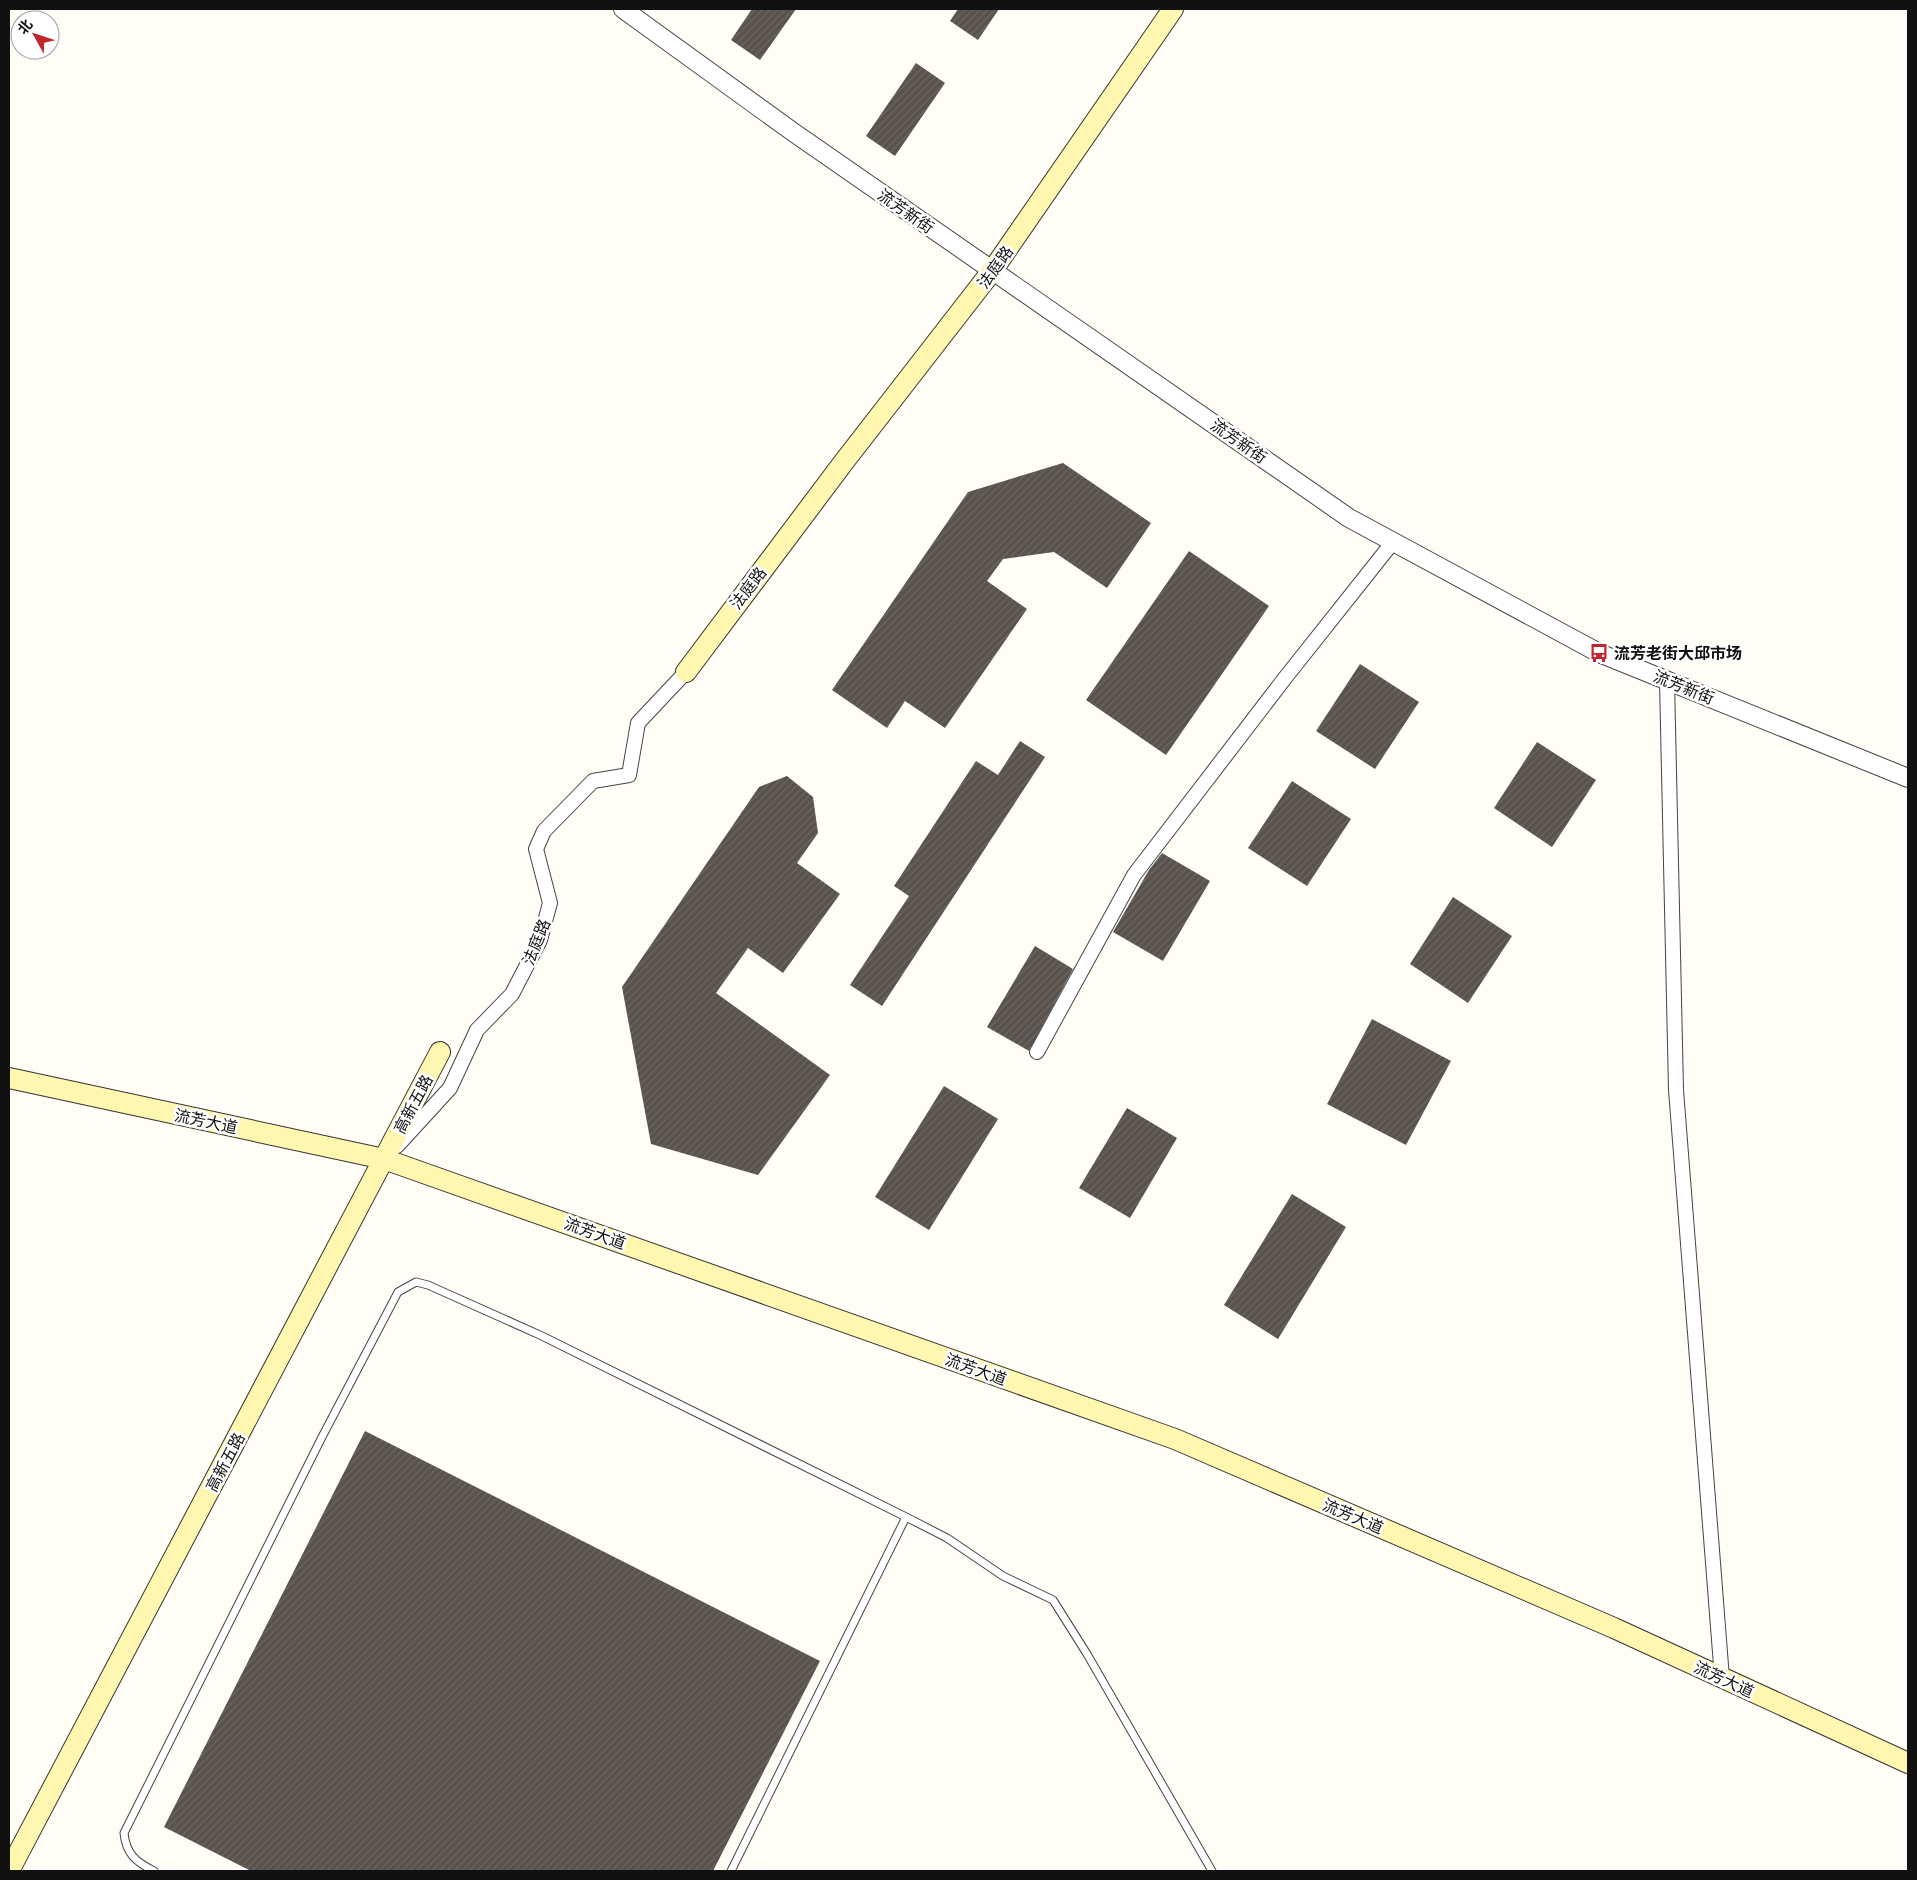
<svg xmlns="http://www.w3.org/2000/svg" width="1917" height="1880" viewBox="0 0 1917 1880" font-family="'IBM Plex Serif','Noto Sans SC',serif">
<defs>
<pattern id="building-hatch" width="6" height="6" patternUnits="userSpaceOnUse" patternTransform="scale(1.25)"><rect width="6" height="6" fill="#5a524d"/><path d="M-1 1l2-2M0 6l6-6M5 7l2-2" fill="none" stroke="#6d6662"/></pattern>
</defs>
<rect width="100%" height="100%" fill="#fffdf5"/>
<path fill="url(#building-hatch)" d="M752,9h44l-36,51 -29,-20z
M958,9h41l-21,31 -28,-19z
M916,63l29,20 -50,73 -29,-20z
M1063,463l88,60 -44,65 -53,-36 -51,7 -16,22 40,28 -82,119 -40,-27 -18,27 -55,-38 136,-198z
M1189,551l80,55 -103,149 -80,-55z
M1360,664l59,38 -44,67 -59,-38z
M1020,741l25,16 -163,249 -32,-21 59,-89 -15,-10 82,-125 22,14z
M1537,742l59,38 -44,67 -58,-39z
M787,776l26,21 5,36 -21,30 43,31 -57,79 -35,-25 -32,45 114,82 -72,100 -107,-31 -29,-157 137,-200z
M1292,781l59,38 -44,67 -59,-38z
M1162,853l48,28 -47,80 -50,-29 36,-62z
M1453,897l59,39 -44,67 -58,-39z
M1035,946l38,23 -44,82 -42,-24z
M1372,1019l79,42 -45,84 -79,-41z
M944,1086l54,33 -69,111 -54,-33z
M1127,1108l50,30 -47,80 -51,-30z
M1292,1194l54,33 -68,112 -54,-34z
M365,1431l455,230 -107,210h-462l-87,-44z"/>
<g fill="none" stroke-linecap="round" stroke-linejoin="round">
<g stroke="#444" stroke-width="9">
<path id="service" d="M154,1871c-18,-9 -28,-17 -30,-38l198,-396 76,-145 18,-10 12,3 114,51 364,181 41,21 56,38 50,24 34,54 125,217
M731,1871l175,-354"/>
</g>
<g stroke="#444" stroke-width="16">
<path id="minor" d="M1667,681l9,409 46,588
M1037,1052l97,-177 151,-197 108,-136
M397,1146l53,-58 27,-58 35,-36 28,-54 10,-37 -14,-54 8,-18 49,-50 36,-6 9,-52 48,-51"/>
</g>
<g stroke="#444" stroke-width="20">
<path id="tertiary" d="M623,9l170,123 556,386 250,135 309,125"/>
</g>
<g stroke="#333" stroke-width="22">
<path id="secondary" d="M686,672l157,-209 149,-192 181,-262
M9,1078l375,81 791,280 439,189 294,135
M9,1871l431,-819"/>
</g>
<use href="#service" stroke="#fff" stroke-width="7"/>
<use href="#minor" stroke="#fff" stroke-width="14"/>
<use href="#tertiary" stroke="#fff" stroke-width="18"/>
<use href="#secondary" stroke="#fff6b0" stroke-width="20"/>
</g>
<defs>
<g id="bus-bare" transform="scale(1.5)"><path d="M-5-6H5V4H4V6H2V4H-2V6H-4V4H-5ZM-3.5-4V0h7V-4ZM-3.5 1.2v1.5H-2V1.2ZM2 1.2v1.5H3.5V1.2Z" fill="#c4262e" stroke="#fff" stroke-width="2.5" paint-order="stroke"/></g>
</defs>
<g fill-rule="evenodd">
<use href="#bus-bare" x="1599" y="653"/>
</g>
<g text-anchor="middle" dominant-baseline="central" stroke-width="5" stroke-linejoin="round" paint-order="stroke">
<g font-size="16" fill="#111" stroke="#fff">
<text transform="translate(906 211) rotate(35)">流芳新街</text>
<text transform="translate(995 267) rotate(-54)">法庭路</text>
<text transform="translate(1239 441) rotate(35)">流芳新街</text>
<text transform="translate(748 588) rotate(-53)">法庭路</text>
<text transform="translate(1684 687) rotate(22)">流芳新街</text>
<text transform="translate(536 942) rotate(-68)">法庭路</text>
<text transform="translate(413 1104) rotate(-62)">高新五路</text>
<text transform="translate(206 1121) rotate(12)">流芳大道</text>
<text transform="translate(595 1233) rotate(20)">流芳大道</text>
<text transform="translate(976 1369) rotate(20)">流芳大道</text>
<text transform="translate(225 1462) rotate(-62)">高新五路</text>
<text transform="translate(1353 1516) rotate(23)">流芳大道</text>
<text transform="translate(1724 1679) rotate(25)">流芳大道</text>
</g>
<g font-size="16" font-weight="bold" fill="#111" stroke="#fff" text-anchor="start">
<text x="1614" y="653">流芳老街大邱市场</text>
</g>
</g>
<rect width="1917" height="1880" fill="none" stroke="#111111" stroke-width="20"/>
<g transform="translate(35 35) rotate(310)"><circle r="24" fill="#ffffff" stroke="#a0a0a0"/>
<path d="M0-4L9 19L0 12L-9 19Z" fill="#c4262e"/>
<text y="-8" font-size="14" font-weight="bold" text-anchor="middle" fill="#111111">北</text>
</g>
</svg>
